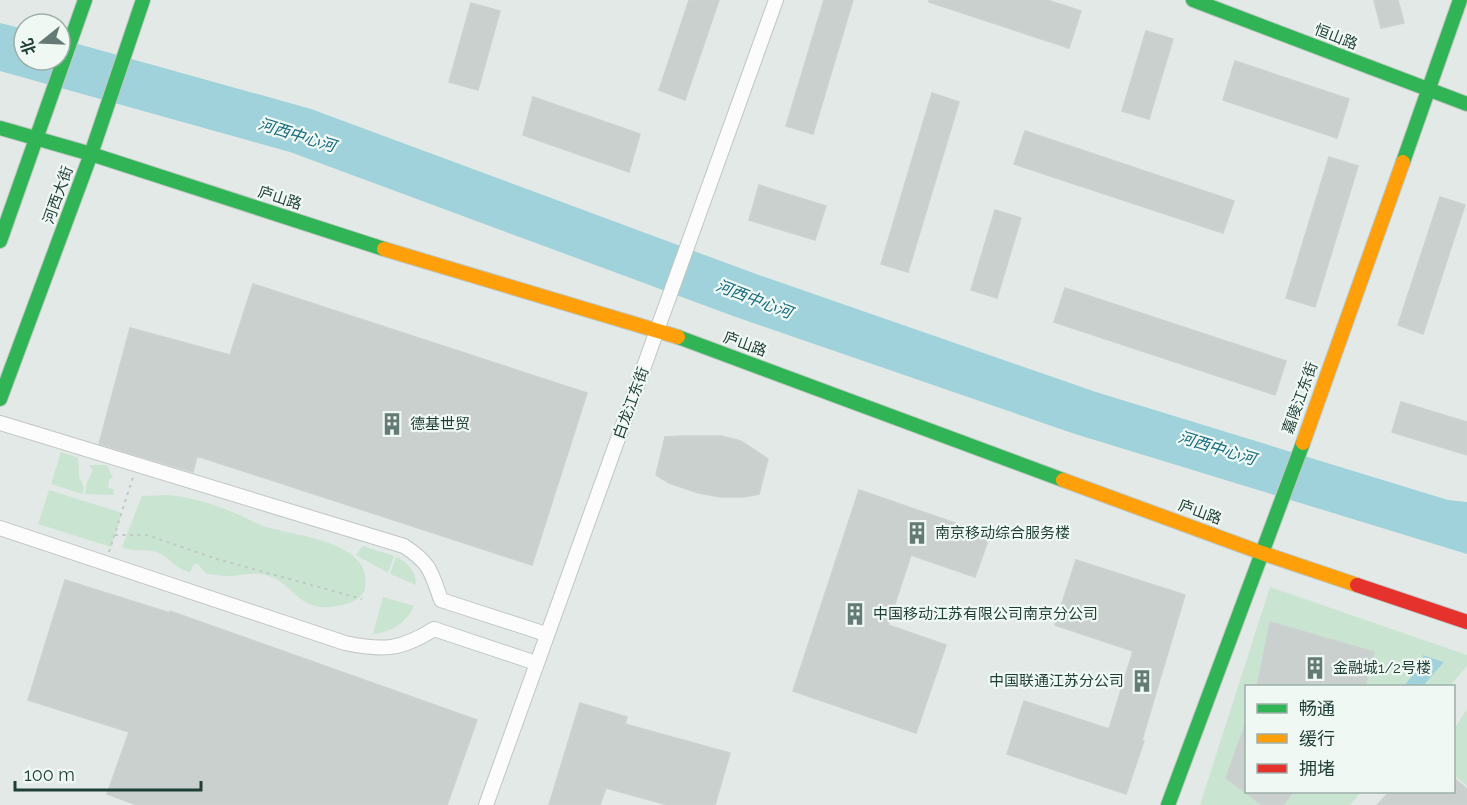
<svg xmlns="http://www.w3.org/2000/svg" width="1467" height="805" viewBox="0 0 1467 805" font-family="Raleway,'Noto Sans SC',sans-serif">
<rect width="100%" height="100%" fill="#e3e9e6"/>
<path fill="#cae4d2" d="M61,452l17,6 1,18 5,12 -2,6 -31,-10z
M89,465h18l6,13 -4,1 -1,9 5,1 1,6 -29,-1 2,-12 6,-12z
M49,490l73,23 -11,34 -73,-23z
M167,495c24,2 47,9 70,19 10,4 19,10 29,13 29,9 108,14 99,61 -3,14 -21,17 -34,19 -33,3 -37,-22 -62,-31 -15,-5 -27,0 -41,0 -7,0 -15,-2 -22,-2l-8,-10h-4l-4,8c-17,-4 -21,-16 -34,-20 -13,-4 -21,1 -34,-5l20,-51z
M363,546l31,10 -6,17 -32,-18z
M396,557c12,5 20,15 20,28l-26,-11z
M1270,587l197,68v11l-17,20h-27l21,-24 -21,-7v7l-19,24h-158v106h115l-11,13h-150z
M383,597l31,9c-7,17 -23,26 -41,28z
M1467,709v77l-13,-11v-46z"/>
<path fill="#9fd2db" d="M0,23l24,6v31h36v-21l251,70 445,165 340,118 352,108 19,2v52l-392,-120 -342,-118 -443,-164 -290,-81z
M1423,655l21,7 -21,24h-19l19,-24z"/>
<path fill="#cad0ce" stroke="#cbd2cf" stroke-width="1.5" d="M689,0h30l-34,100 -26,-10z
M824,0h29l-40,134 -27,-8z
M929,0h118l34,11 -12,37 -140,-46z
M1374,0h24l6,23 -23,5z
M471,3l29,8 -22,79 -29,-8z
M1146,31l27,8 -24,80 -27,-8z
M1235,61l114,38 -12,39 -114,-38z
M932,93l27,9 -51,170 -27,-8z
M533,97l107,37 -11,38 -106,-37z
M1025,131l209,70 -11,32 -209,-69z
M1329,157l29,9 -43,141 -29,-9z
M759,185l67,21 -11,34 -66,-20z
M1440,197l25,8 -42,129 -25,-9z
M995,210l26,8 -24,80 -26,-8z
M253,284l334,109 -55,172 -335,-109 -4,16 -94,-28 31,-116 100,27z
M1065,288l221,73 -11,34 -221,-73z
M1401,402l66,20v33l-75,-23z
M683,436h38l20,5 27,18 -9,35 -16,3h-22l-22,-4 -30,-10 -13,-8 9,-38z
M859,490l131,45 -15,42 -64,-22 -23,70 58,20 -30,88 -123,-42z
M1076,560l109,35 -43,145 2,1 -18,53 -119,-40 17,-53 85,28 24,-78 -78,-26z
M65,580l105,33v-2l307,109 -30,85h-310l-30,-11 22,-62 -101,-32z
M1270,622l104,30 -9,35h-108z
M580,703l47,14 -2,7 105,29 -15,52h-47l-62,-17 -6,17h-51z
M1245,725l1,67h47l-10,13h-21l-36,-27z
M1454,778l13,11v16h-90l12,-13h65z"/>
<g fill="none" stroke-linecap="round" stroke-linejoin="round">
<g stroke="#c0c6c3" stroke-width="16">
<path id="street" d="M0,423l404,123c26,17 27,25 37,54l105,34
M0,528l345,115c38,8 56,7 89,-14l102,34
M486,805l290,-805"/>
</g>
<g stroke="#bec7c3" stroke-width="16">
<path id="fast" d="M1193,0l274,104
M0,128l91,26 293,95
M1403,162l57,-162
M0,241l85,-241
M678,337l385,143
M0,399l91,-245 52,-154
M1168,805l135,-362"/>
</g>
<g stroke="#bec7c3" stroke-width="16">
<path id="slow" d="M384,249l294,88
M1303,443l100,-281
M1063,480l199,73 95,32"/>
</g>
<g stroke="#bec7c3" stroke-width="16">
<path id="jam" d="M1357,585l110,37"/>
</g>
<path stroke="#c0c9c6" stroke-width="2" stroke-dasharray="3 4.5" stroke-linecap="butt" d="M115,535h32l70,24 145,40
M109,552l24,-75"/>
<use href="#street" stroke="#fbfcfb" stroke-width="14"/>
<use href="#fast" stroke="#30b455" stroke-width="14"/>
<use href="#slow" stroke="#ff9f0a" stroke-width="14"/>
<use href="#jam" stroke="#e5322d" stroke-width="14"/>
</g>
<defs>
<g id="building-bare" transform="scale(1.8)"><path d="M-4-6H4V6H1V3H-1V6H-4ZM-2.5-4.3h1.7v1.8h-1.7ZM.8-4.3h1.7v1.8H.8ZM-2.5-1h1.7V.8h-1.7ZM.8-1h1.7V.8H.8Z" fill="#647a74" stroke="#f0f8f4" stroke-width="2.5" paint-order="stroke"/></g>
</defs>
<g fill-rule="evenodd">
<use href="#building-bare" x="392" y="424"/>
<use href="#building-bare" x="917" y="533"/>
<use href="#building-bare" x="855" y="614"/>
<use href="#building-bare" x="1315" y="668"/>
<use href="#building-bare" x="1142" y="681"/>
</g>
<g text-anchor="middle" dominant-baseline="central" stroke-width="4.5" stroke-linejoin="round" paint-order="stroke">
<g font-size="15" fill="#1f3e36" stroke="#f0f8f4">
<text transform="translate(1336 37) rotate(21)">恒山路</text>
<text transform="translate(58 195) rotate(-70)">河西大街</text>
<text transform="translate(280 198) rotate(18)">庐山路</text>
<text transform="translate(745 344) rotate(20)">庐山路</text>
<text transform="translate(1300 398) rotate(-70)">嘉陵江东街</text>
<text transform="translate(631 403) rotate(-70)">白龙江东街</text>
<text transform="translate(1200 512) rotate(20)">庐山路</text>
</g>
<g font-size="15" fill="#1f3e36" stroke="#f0f8f4" text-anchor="start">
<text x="410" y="424">德基世贸</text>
<text x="935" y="533">南京移动综合服务楼</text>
<text x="873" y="614">中国移动江苏有限公司南京分公司</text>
<text x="1333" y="668">金融城1/2号楼</text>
<text x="1124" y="681" text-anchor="end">中国联通江苏分公司</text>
</g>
<g font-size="16" font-style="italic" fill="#146c7e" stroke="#f0f8f4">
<text transform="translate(297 135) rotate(17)">河西中心河</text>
<text transform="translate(754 299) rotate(21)">河西中心河</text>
<text transform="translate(1217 448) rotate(17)">河西中心河</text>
</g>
</g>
<rect x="1245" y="685" width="210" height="108" fill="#f0f8f4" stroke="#9caea8" stroke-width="1.5"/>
<rect x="1257" y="704" width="30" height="9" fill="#30b455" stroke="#9caea8" stroke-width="1.5"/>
<text x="1299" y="715" font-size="18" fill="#1f3e36">畅通</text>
<rect x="1257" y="734" width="30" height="9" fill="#ff9f0a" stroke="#9caea8" stroke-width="1.5"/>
<text x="1299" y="745" font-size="18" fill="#1f3e36">缓行</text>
<rect x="1257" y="764" width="30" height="9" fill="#e5322d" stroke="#9caea8" stroke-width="1.5"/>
<text x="1299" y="775" font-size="18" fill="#1f3e36">拥堵</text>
<g transform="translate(42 42) rotate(252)"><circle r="28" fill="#f0f8f4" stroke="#9caea8" stroke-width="1.5"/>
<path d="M0-4.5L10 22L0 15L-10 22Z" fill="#647a74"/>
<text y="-9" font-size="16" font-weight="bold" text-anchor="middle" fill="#1f3e36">北</text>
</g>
<path d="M15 781v9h186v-9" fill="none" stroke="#1f3e36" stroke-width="3"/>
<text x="24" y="781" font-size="18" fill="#1f3e36" stroke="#f0f8f4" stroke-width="4.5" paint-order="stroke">100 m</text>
</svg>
